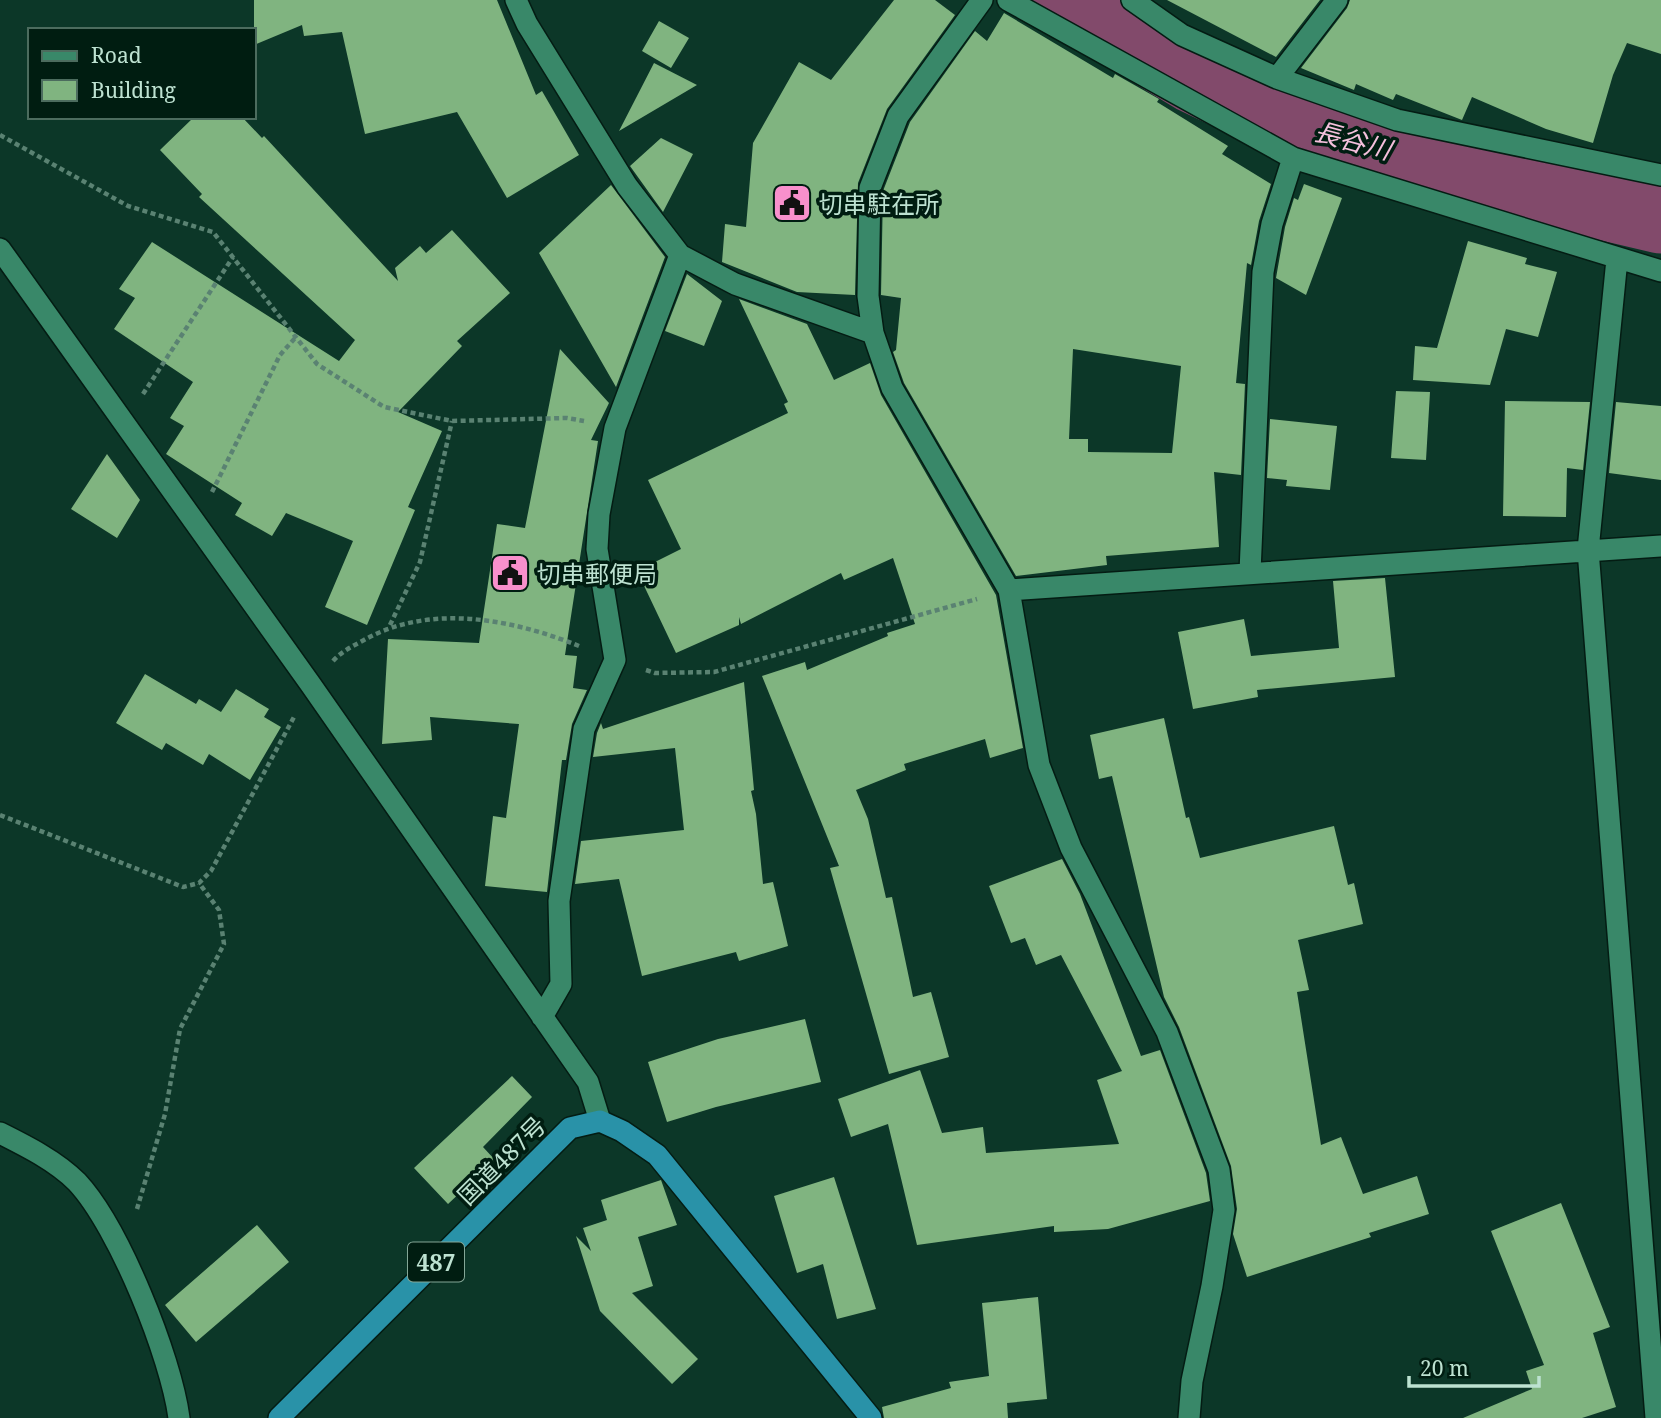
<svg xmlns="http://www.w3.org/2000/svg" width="1661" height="1418" viewBox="0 0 1661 1418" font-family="'Noto Serif','Noto Sans JP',serif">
<rect width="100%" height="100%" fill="#0c3728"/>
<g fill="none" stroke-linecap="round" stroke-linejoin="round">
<path stroke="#824a6b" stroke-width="77" d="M1071,0l124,75 123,59 343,81"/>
</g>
<path fill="#80b480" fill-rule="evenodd" d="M254,0h243l39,95 6,-4 37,64 -72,43 -50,-86 -92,22 -23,-102 -38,4 -2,-11 -48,20z
M894,0h41l20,15 -68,94 -29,74 -3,112 -58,-3 -75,-30 3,-38 21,3 7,-84 46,-81 32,18z
M1167,0h153l-44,57z
M1350,0h311v54l-34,-11 -14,32 -20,68 -47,-14 -74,-32 -10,23 -66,-26 -3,6 -37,-16 -2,6 -53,-22 46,-60z
M1004,13l109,65 2,-4 44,25 -2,3 71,44 -6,8 49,30 -12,37 -8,44 -4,-2 -11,120 9,1 -4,91 -27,-3 5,75 -113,9 1,9 -91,11 -112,-193 -11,-31 3,-2 5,-52 -20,-3 2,-104 27,-69 65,-91 12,10zM1073,349l108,17 -9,87 -84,-1v-13h-19z
M659,21l30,17 -18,30 -29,-17z
M654,63l43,22 -78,46z
M194,117h48l20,21 2,-2 134,145 -3,-13 25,-22 6,7 26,-23 58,63 -53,48 5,5 -64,66 44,19 -34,76 7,3 -48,115 -42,-18 28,-66 -67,-28 -14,23 -37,-21 7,-12 -76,-49 18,-28 -14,-8 23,-36 -79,-53 21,-31 -16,-9 33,-47 187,119 16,-21 -156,-143 3,-3 -42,-44z
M661,138l32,16 -30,58 -33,-46z
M1304,184l38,14 -36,97 -30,-17 9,-51 9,-29 4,2z
M611,185l54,72 -49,130 -77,-134z
M1468,241l59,17 -2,6 32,8 -19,65 -32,-8 -16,56 -77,-5 2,-34 22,2z
M687,274l35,27 -18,45 -39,-15z
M739,299l68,25 27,56 36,-17 11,32 115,200 27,153 -33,10 -5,-19 -81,25 2,6 -50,20 12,29 18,79 6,-1 21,100 18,-5 18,65 -60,17 -59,-206 9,-2 -77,-190 43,-14 2,8 81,-34 -1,-3 28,-9 -22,-66 -49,22 -3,-7 -100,51 -2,-7v8l-63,28 -39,-82 44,-22 -33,-69 140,-67 -4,-9 4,-2z
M560,349l49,54 -18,37 7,1 -33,214 12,1 -4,32 14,2 -15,34 -6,36h-4l-15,132 -62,-6 8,-70 13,2 13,-94 -89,-7 2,23 -50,4 6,-105 91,4 18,-119 28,4z
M1396,391l34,1 -4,68 -35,-2z
M1505,401l85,1 -7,68 -16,-2 -1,49 -63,-1z
M1616,402l45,4v74l-52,-7z
M1270,419l67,7 -7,64 -44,-4 1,-6 -20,-2z
M107,454l33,46 -23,38 -46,-29z
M1385,578l10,99 -138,13 1,7 -65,12 -15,-77 66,-13 7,37 88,-8 -6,-67z
M145,674l51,30 3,-5 22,13 15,-23 33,20 -5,8 17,10 -31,53 -41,-26 -6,11 -37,-22 -4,7 -46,-27z
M744,682l10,108 -3,1 5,23 7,70 10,-2 15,64 -49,15 -3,-9 -94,24 -23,-97 -44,5 6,-43 103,-11 -9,-82 -82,9 4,-24 4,-10 2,6z
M1164,718l22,100 3,-1 11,41 134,-32 14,59 6,-2 9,41 -65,16 11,50 -12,2 24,153 20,-8 22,57 54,-18 12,38 -60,19 2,4 -124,40 -14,-43 4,-25 -6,-43 -52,-139 -15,-30 -52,-221 -13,3 -9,-44z
M1062,859l18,35 61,162 19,-6 46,123 4,28 -102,28 -54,3v-6l-137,19 -29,-121 -37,13 -13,-38 82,-29 22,63 41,-6 3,26 133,-9 -22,-64 25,-9 -61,-116 -25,10 -11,-27 -14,5 -22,-57z
M805,1019l16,63 -105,25 -49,15 -19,-60 70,-23z
M512,1076l20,21 -49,50 12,13 -47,44 -34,-36z
M834,1177l42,132 -39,10 -14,-55 -26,9 -23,-77z
M661,1180l16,45 -39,12 15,49 -21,7 66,66 -26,25 -72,-73 -24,-75 15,15 -8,-23 24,-8 -6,-20z
M1561,1203l49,124 -17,6 23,74 -34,11h-119l69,-29 -6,-18 18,-6 -53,-134z
M257,1225l32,37 -93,80 -31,-37z
M1038,1297l9,102 -40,4 1,15h-124l-2,-11 69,-19 -2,-6 40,-6 -7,-73z"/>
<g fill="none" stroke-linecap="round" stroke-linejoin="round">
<g stroke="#041c13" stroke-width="24">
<path id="minor" d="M516,0l11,24 100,162 53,69 55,29 138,49
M982,0l-84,116 -28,72 -2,108 5,37 19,55 117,202 30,175 32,83 96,184 52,138 5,40 -12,76 -20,95 -3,37
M1008,0l285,158 368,113
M1132,0l50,35 95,43 120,42 264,55
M1277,78l60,-78
M0,249l311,436 277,397 12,39
M1617,259l-29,291 68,868
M1250,572l13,-300 9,-48 21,-66
M1009,590l652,-44
M542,1017l19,-33 -2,-83 25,-172 31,-69 -18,-111 2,-35 16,-86 65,-173
M0,1133c26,13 56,28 77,49 42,45 94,175 102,236"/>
</g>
<g stroke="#041c13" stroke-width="24">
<path id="trunk" d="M279,1418l291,-290 30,-7 22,10 35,24 214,263"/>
</g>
<path stroke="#5a8272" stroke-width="4.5" stroke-dasharray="5 3.5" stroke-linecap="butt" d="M0,135l128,71 85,26 104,132 67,43 68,14 115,-3 17,3
M143,394l90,-137
M212,492l68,-137 16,-18
M390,625l30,-63 32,-141
M333,661c9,-10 20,-15 31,-21 66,-37 148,-21 215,6
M646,670l9,3 59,-1 263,-73
M0,815l183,72 16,-4 12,-12 83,-154
M137,1209l28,-95 15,-85 44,-85 -5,-34 -20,-27"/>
<use href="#minor" stroke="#398869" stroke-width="21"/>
<use href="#trunk" stroke="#2992a8" stroke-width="21"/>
</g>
<defs>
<g id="civic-square" transform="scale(2.0125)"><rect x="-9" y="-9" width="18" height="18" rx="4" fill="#f890cc" stroke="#001d11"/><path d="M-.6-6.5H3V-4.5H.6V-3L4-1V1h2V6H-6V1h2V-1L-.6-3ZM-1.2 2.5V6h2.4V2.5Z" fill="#111"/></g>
</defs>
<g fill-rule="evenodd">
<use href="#civic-square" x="792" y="203"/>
<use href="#civic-square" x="510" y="573"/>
</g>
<g text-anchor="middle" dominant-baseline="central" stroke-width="7" stroke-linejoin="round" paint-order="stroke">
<rect fill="#001d11" stroke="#84a797" stroke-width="2" x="408" y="1242.5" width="56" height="39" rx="5"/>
<g font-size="23" font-weight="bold" fill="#bde2d1">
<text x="436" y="1262">487</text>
</g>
<g font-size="24" fill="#bde2d1" stroke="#001d11" text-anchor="start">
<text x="819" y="203">切串駐在所</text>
<text x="537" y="573">切串郵便局</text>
</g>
<g font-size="24" fill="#bde2d1" stroke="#001d11">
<text transform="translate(501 1160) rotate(-45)">国道487号</text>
</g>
<g font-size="26" font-style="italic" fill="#f5c0dd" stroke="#001d11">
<text transform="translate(1353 140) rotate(15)">長谷川</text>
</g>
</g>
<rect x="28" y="28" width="228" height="91" fill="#001d11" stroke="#4c6c5e" stroke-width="2"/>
<rect x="42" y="51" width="35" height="10" fill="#398869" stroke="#4c6c5e" stroke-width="2"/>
<text x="91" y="63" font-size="21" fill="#bde2d1">Road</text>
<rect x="42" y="80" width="35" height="21" fill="#80b480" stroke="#4c6c5e" stroke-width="2"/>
<text x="91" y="98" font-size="21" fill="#bde2d1">Building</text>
<path d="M1409 1376v10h130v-10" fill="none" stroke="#bde2d1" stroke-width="3.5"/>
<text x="1420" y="1376" font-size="21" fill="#bde2d1" stroke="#001d11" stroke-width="5" paint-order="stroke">20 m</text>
</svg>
